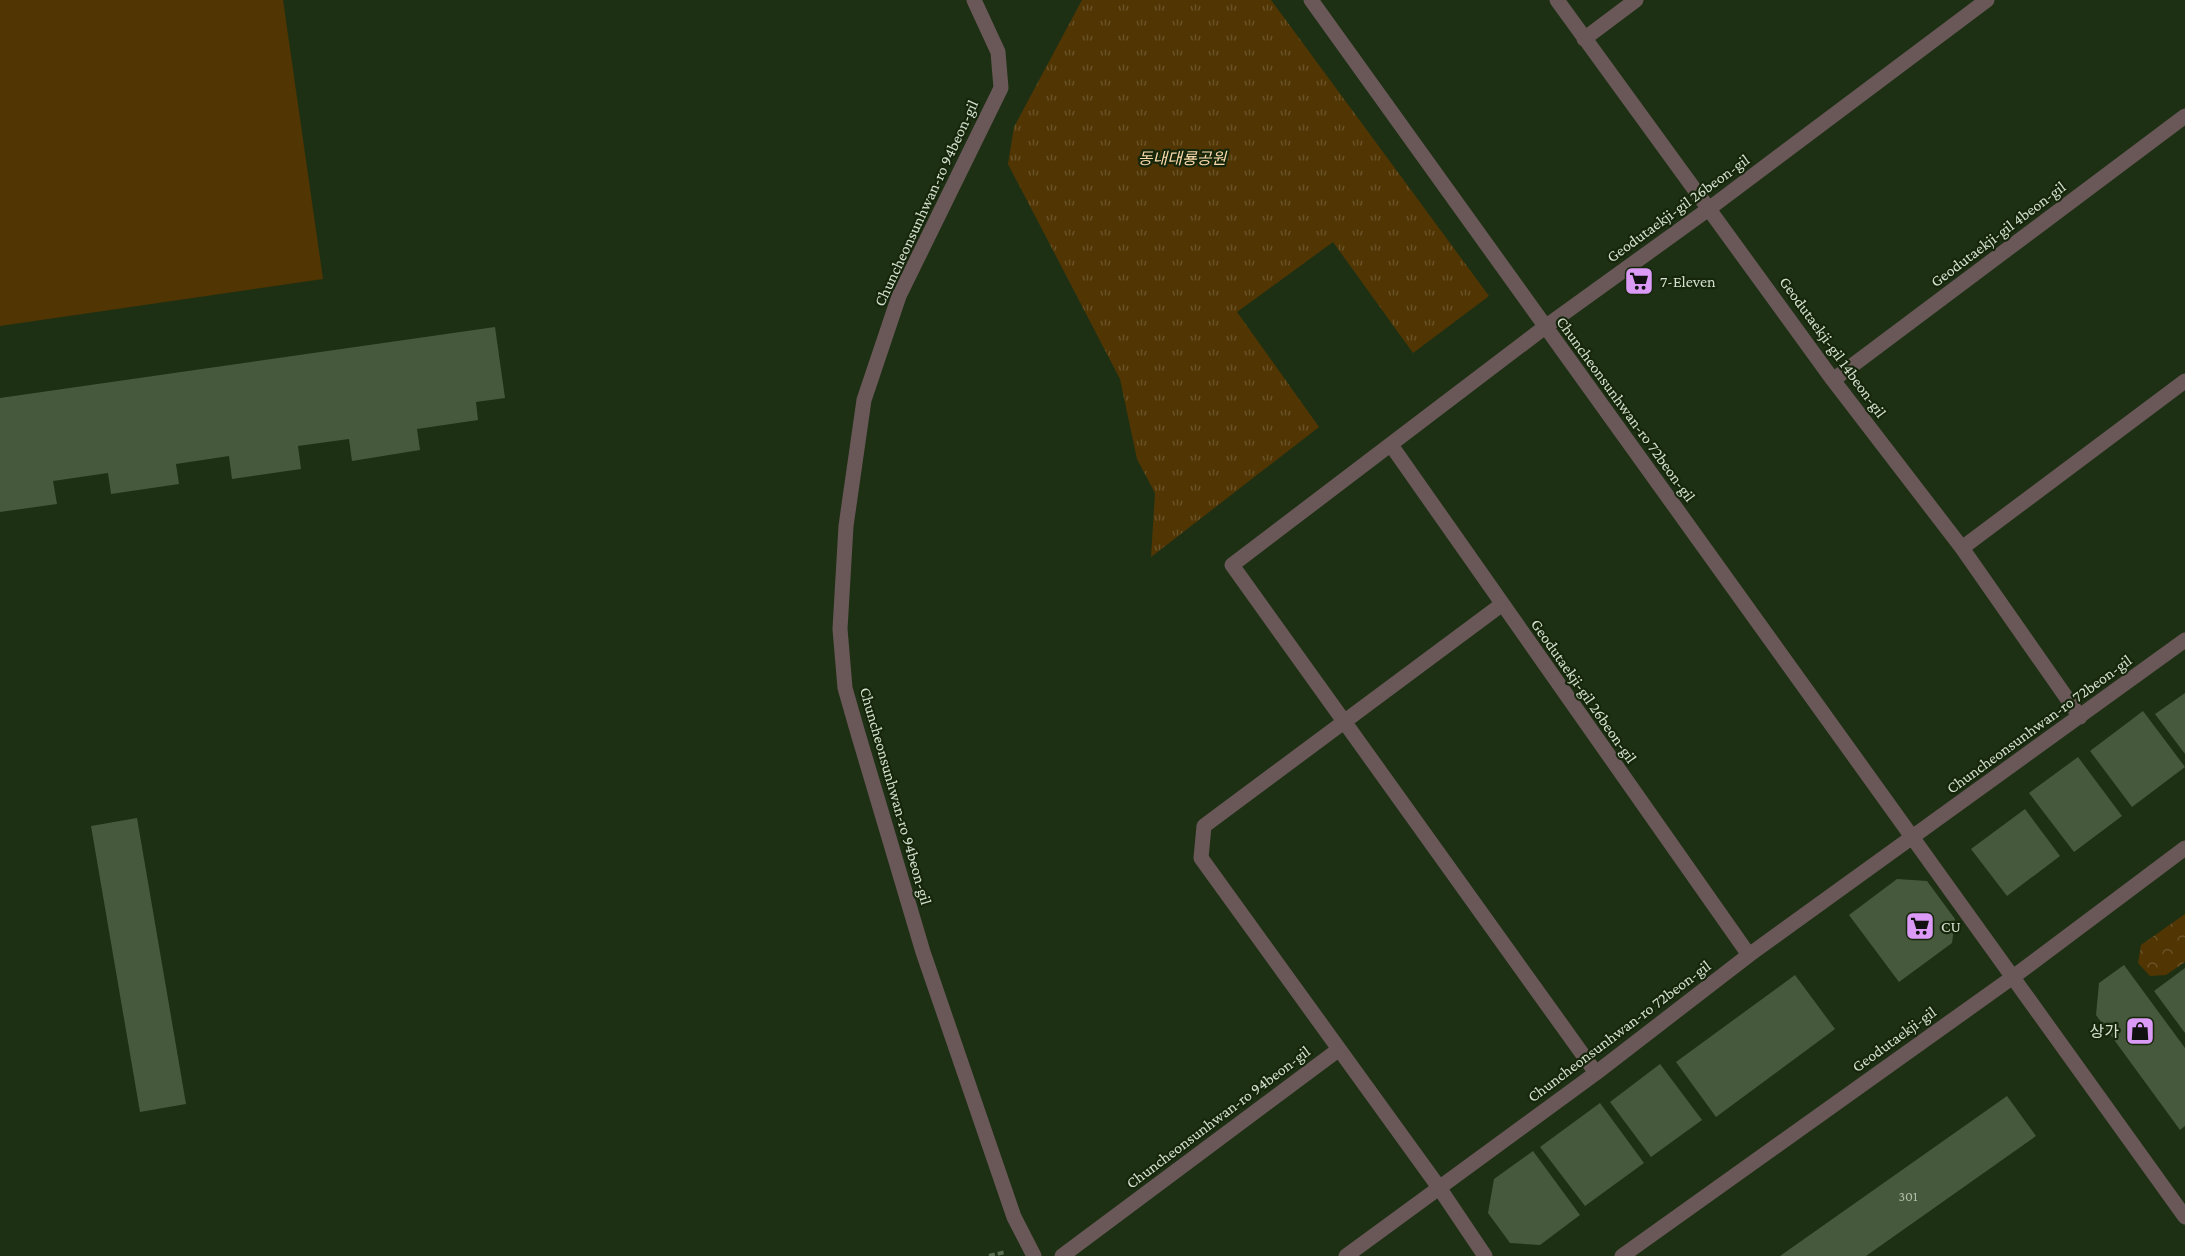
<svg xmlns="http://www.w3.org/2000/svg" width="2185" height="1256" viewBox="0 0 2185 1256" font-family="'Crimson Pro','Noto Sans KR',serif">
<defs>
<pattern id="forest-crowns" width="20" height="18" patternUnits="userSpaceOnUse" patternTransform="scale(1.5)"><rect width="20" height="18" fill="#513503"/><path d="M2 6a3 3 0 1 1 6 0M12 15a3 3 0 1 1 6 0" fill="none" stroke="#695227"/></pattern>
<pattern id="park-tufts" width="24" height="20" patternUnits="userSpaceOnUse" patternTransform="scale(1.5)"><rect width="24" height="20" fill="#513503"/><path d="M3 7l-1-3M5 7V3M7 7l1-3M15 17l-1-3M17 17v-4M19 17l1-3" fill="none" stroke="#695227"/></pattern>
</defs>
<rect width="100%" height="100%" fill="#1e3014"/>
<path fill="#513503" d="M0,0h283l40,279 -323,47z"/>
<path fill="url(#forest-crowns)" d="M2185,914v48l-19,13 -16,1 -12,-13 3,-18z"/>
<path fill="url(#park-tufts)" d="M1082,0h189l218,296 -76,57 -80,-111 -96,70 82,115 -168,130 4,-64 -18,-34 -17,-80 -112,-215 6,-37z"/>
<path fill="#46593c" d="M495,327l10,71 -29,4 2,18 -61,9 3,21 -68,11 -3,-22 -51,7 3,23 -69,10 -3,-23 -53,8 3,20 -68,10 -3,-21 -55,8 4,23 -57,8v-114z
M2185,693v61l-30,-40z
M2143,711l42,56 -53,40 -42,-56z
M2078,757l44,59 -48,36 -45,-59z
M2025,809l35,47 -53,40 -36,-47z
M137,818l49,286 -46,8 -49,-286z
M1897,879l30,2 28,38 -3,24 -53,39 -50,-67z
M2124,965l61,83v78l-5,4 -84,-115 3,-32z
M2185,968v65l-31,-42z
M1795,975l40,54 -119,88 -40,-55z
M1660,1064l42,56 -51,37 -41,-55z
M2007,1096l29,40 -170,120h-86z
M1600,1103l44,60 -59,43 -45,-59z
M1533,1151l47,64 -40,30 -30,-2 -22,-30 6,-34z"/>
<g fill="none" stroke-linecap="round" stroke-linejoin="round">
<path stroke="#5b6b52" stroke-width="4" stroke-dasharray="6 3" stroke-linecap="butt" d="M989,1256l16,-4"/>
<path stroke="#6a5859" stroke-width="15" d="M974,0l24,52 3,36 -102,208 -35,104 -18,126 -6,103 5,59 12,42 66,222 91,265 20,39
M1311,0l874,1217
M1557,0l276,380 129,168 118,169
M1584,39l52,-39
M1833,380l352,-264
M1391,445l358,510
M1962,548l223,-167
M1596,1073l-364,-508 313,-238 165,-119 277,-208
M1062,1256l276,-206
M1346,1256l250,-183 153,-118 436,-315
M1485,1256l-47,-70 -237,-328 3,-32 297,-221
M1622,1256l391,-279 172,-129"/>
</g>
<defs>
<g id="supermarket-square" transform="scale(1.5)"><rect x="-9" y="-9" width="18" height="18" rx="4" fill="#da9af6" stroke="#15260b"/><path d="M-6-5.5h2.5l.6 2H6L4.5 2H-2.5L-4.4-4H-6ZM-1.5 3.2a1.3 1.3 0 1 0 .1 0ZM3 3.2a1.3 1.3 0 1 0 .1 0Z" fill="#111"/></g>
<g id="shop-square" transform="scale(1.5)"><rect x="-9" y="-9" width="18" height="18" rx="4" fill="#da9af6" stroke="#15260b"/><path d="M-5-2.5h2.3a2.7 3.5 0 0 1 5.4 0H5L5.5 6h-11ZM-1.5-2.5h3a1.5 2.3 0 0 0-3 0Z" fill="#111"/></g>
</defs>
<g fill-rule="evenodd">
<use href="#supermarket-square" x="1639" y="281"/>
<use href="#supermarket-square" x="1920" y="926"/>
<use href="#shop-square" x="2140" y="1031"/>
</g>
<g text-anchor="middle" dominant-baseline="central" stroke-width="4.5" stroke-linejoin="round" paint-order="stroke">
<g font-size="14" fill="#b1beaa">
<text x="1908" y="1196">301</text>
</g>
<g font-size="16" font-style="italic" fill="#fad8aa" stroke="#15260b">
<text x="1182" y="158">동내대룡공원</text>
</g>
<g font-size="16" fill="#d5e0cf" stroke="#15260b">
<text transform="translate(926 203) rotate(-65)">Chuncheonsunhwan-ro 94beon-gil</text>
<text transform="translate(1678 208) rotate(-36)">Geodutaekji-gil 26beon-gil</text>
<text transform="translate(1998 234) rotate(-37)">Geodutaekji-gil 4beon-gil</text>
<text transform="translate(1833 347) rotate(54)">Geodutaekji-gil 14beon-gil</text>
<text transform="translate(1626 409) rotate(54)">Chuncheonsunhwan-ro 72beon-gil</text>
<text transform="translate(1584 691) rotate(55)">Geodutaekji-gil 26beon-gil</text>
<text transform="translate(2039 724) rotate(-36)">Chuncheonsunhwan-ro 72beon-gil</text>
<text transform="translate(896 796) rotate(74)">Chuncheonsunhwan-ro 94beon-gil</text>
<text transform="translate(1619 1031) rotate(-37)">Chuncheonsunhwan-ro 72beon-gil</text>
<text transform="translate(1894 1039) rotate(-36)">Geodutaekji-gil</text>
<text transform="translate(1218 1117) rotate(-37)">Chuncheonsunhwan-ro 94beon-gil</text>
</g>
<g font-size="16" fill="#d5e0cf" stroke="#15260b" text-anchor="start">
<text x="1660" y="281">7-Eleven</text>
<text x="1941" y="926">CU</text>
<text x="2119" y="1031" text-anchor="end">상가</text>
</g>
</g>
</svg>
